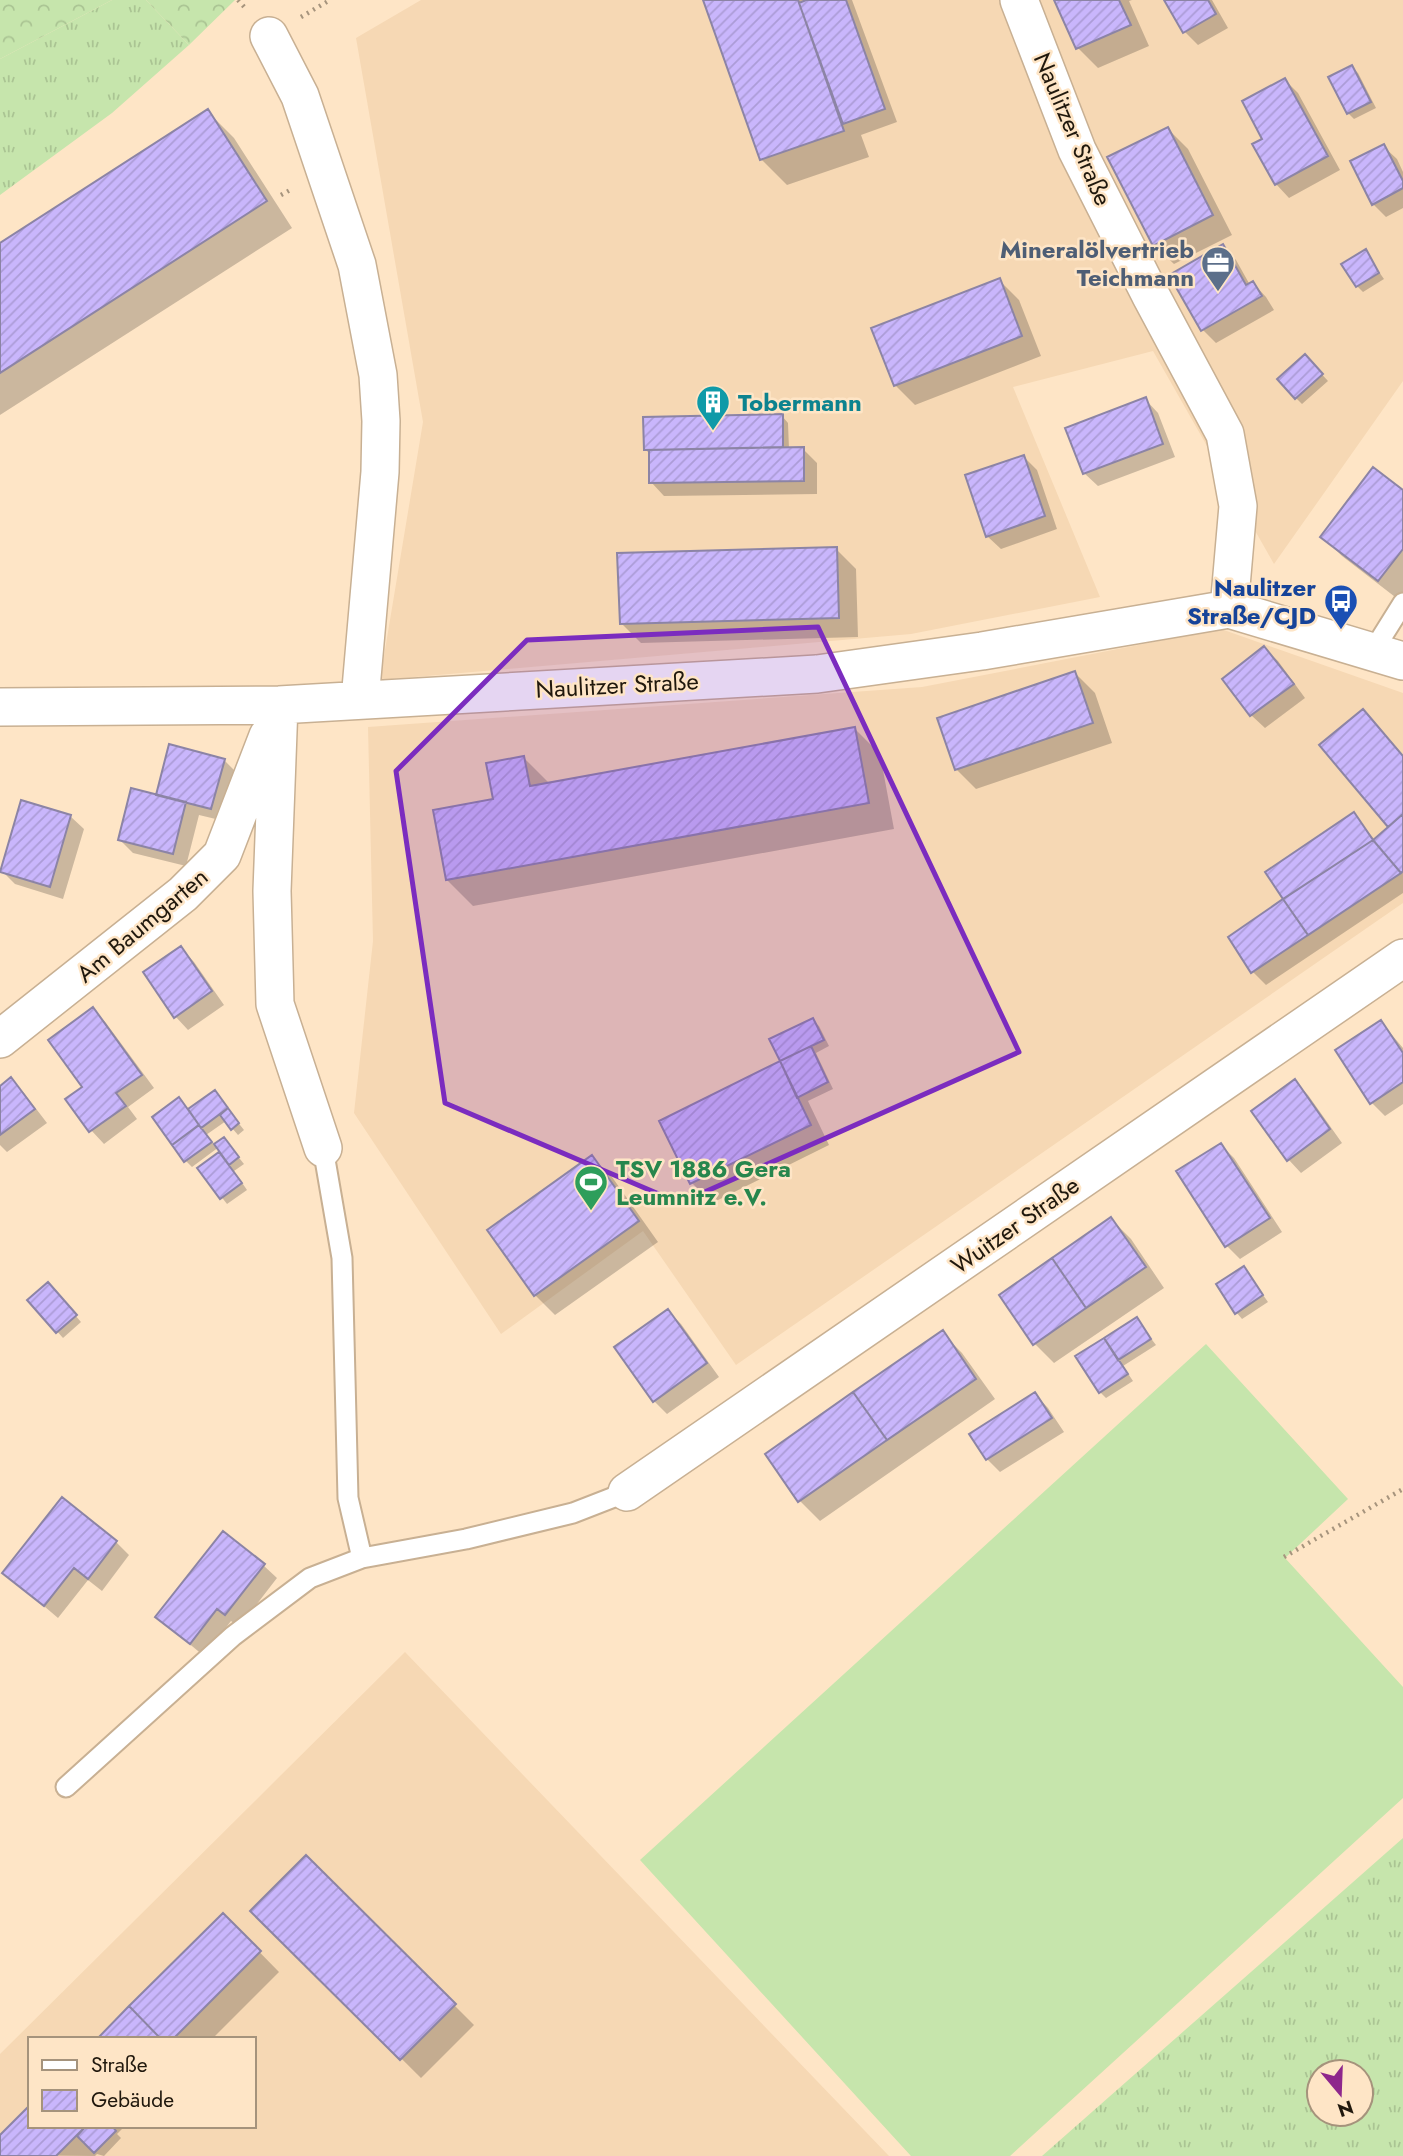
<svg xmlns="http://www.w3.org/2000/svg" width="1403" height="2156" viewBox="0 0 1403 2156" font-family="Jost,sans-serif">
<defs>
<pattern id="grass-tufts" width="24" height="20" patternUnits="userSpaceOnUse" patternTransform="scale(1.75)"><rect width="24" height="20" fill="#c6e5ac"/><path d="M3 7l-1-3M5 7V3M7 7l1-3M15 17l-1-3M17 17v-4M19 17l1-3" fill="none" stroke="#aac493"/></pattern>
<pattern id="forest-crowns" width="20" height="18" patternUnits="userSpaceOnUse" patternTransform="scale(1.75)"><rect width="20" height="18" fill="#c6e5ac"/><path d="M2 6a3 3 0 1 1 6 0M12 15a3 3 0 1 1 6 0" fill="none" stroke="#aac493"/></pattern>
<pattern id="building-hatch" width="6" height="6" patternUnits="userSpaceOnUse" patternTransform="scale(1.75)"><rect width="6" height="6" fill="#c9b6fc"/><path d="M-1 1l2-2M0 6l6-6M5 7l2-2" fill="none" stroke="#ac9cd7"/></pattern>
</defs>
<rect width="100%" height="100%" fill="#fee5c6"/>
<path fill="#f6d8b4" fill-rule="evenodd" d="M421,0h982v381l-129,183 -121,-213 -140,36 87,210 -189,37 -531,46 43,-258 -67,-384z
M1221,629l182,64v210l-667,462 -93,-134 -142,103 -147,-221 19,-172 -5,-214 554,-40z
M405,1652l484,504h-889v-102zM30,2039h224v87h-224z"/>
<path fill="url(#grass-tufts)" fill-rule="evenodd" d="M112,0h34l43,45 -77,68 -112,82v-136z
M1403,1838v318h-361zM1319,2072h42v42h-42z"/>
<path fill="url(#forest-crowns)" d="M0,0h112l-112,59z
M146,0h89l-46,45z"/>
<path fill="#c6e5ac" d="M1206,1344l142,155 -63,59 118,129v111l-393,358h-99l-271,-296z"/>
<path fill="#0003" d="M705,0h147l45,122 -36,13 8,22 -82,28 -26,-26z
M1056,0h76l-3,1 20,45 -51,22 -20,-20z
M1167,0h45l16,28 -30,17 -13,-13z
M1352,67l6,6 18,35 -22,11 -6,-6z
M1285,80l13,13 42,77 -51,28 -13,-14 -11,-44z
M208,112l26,26 58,90 -292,187v-170z
M1168,129l20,20 44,86 -58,29 -20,-19z
M1383,146l14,13 6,13v36l-17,9 -13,-13z
M1222,246l14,14 14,25 3,-2 13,14 8,13 -58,33 -13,-13z
M1365,252l19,27 -21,13 -6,-6z
M999,280l20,20 22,56 -126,49 -20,-20z
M1305,356l23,25 -26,23 -6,-6z
M1145,399l13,14 17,44 -77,29 -14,-13z
M782,416l6,7 1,26h14l14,14v31l-153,2 -13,-14v-27l-6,-6z
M1024,457l13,13 20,59 -56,20 -14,-13z
M1403,492v103l-4,5 -57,-44 -20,-20z
M836,549l20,20 2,68 -217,6 -20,-20z
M1264,648l14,13 27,37 -40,30 -14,-13 -27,-36z
M1075,673l20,20 17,50 -136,46 -20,-20z
M854,728l26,26 14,75 -421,77 -26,-26 77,-122 26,26z
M1322,745l81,11v137l-137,92 -13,-13 -23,-35 56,-37 68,-85 21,25 15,-13z
M224,760l13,13 -13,48 -25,-6 -13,51 -53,-13 -13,-13 37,-43z
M70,816l14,13 -21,70 -48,-15 -13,-13z
M181,948l13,14 30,43 -36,25 -13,-14z
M93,1009l13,14 48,65 -26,19 9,12 -33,25 -13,-14 -6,-43z
M812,1020l7,6 10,20 -13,7 17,36 -25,12 21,44 -117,58 -20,-20 -31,-62 121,-59z
M1381,1022l22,26v56l-18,12 -13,-13 -35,-53z
M11,1080l13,13 23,30 -40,29 -7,-7v-57z
M1295,1082l13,13 34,48 -41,30 -13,-14z
M214,1092l30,38 -6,5 -12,-14 -20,14 9,11 9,-7 20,25 -10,7 13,19 -20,14 -28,-36 23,-16 -3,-5 -27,20 -6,-6 3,-50z
M1221,1145l13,13 48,74 -42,27 -13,-13 -48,-75z
M592,1157l20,20 46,65 -103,73 -20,-20z
M1111,1219l20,20 33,49 -110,75 -19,-19z
M1244,1268l24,34 -26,17 -6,-7z
M54,1291l27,31 -18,16 -33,-37z
M668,1311l13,13 38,53 -52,37 -13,-13z
M1136,1319l20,26 -33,21 10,15 -27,17 -6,-6z
M942,1333l20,20 33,46 -175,122 -20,-20 -33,-47z
M1035,1394l13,14 16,24 -64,40 -13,-13z
M116,1542l13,13 -27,36 -14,-11 -30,38 -54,-46z
M263,1565l14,13 -38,49 -8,-6 -27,35 -47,-39z
M306,1857l168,168 -53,53 -168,-167z
M223,1915l56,57 -67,67h-113z
M30,2126h95l-8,8 4,4 -17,18 -7,-2 -2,2 -95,-1v-17z"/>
<path fill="url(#building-hatch)" stroke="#8c84a5" stroke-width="2" d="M703,0h95l46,131 -84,29z
M806,0h40l39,109 -42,15 -44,-121z
M1054,0h65l12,25 -55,24z
M1164,0h44l8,14 -33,19z
M1352,65l19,37 -24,12 -19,-37z
M1285,78l43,78 -53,29 -23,-41 10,-5 -20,-38z
M208,109l59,92 -267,172v-130z
M1168,127l45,88 -60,31 -46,-89z
M1384,144l19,37v7l-31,17 -22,-44z
M1223,244l23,41 7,-4 9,15 -61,35 -32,-56z
M1366,249l13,24 -23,14 -15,-23z
M1000,278l22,58 -128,50 -23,-58z
M1305,354l18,20 -28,25 -18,-20z
M1146,397l17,47 -80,30 -18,-46z
M783,414v33l-139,3 -1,-33z
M804,447v34l-155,2v-33z
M1024,455l21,61 -59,21 -21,-62z
M1373,467l30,23v59l-25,32 -58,-44z
M837,547l2,71 -219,6 -3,-71z
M1264,646l30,38 -44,32 -28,-37z
M1075,671l18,52 -138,47 -18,-52z
M1363,709l40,47v58l-15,13 -69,-82z
M855,727l14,76 -423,77 -13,-70 60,-11 -7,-36 38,-7 6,30z
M169,744l56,15 -14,50 -55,-14z
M131,788l55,14 -13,52 -55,-14z
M21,800l50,15 -21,72 -50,-15z
M1354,812l19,28 -90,59 -18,-27z
M1403,814v57l-2,2 -28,-33z
M1373,840l28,33 -93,62 -25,-36z
M1283,899l25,36 -57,38 -23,-36z
M181,946l31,45 -38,27 -31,-46z
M93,1007l49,68 -26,18 10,13 -37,26 -24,-33 17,-12 -34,-47z
M813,1018l11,22 -44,21 -11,-22z
M1381,1020l22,33v29l-33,22 -35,-54z
M811,1046l17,36 -31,16 -17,-37z
M780,1061l31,64 -121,59 -31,-63z
M11,1077l24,32 -35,26v-49z
M1295,1079l35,50 -43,32 -36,-50z
M215,1090l13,18 -27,20 -13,-19z
M179,1097l20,28 -27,20 -20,-28z
M228,1108l11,15 -8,7 -11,-15z
M199,1125l13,17 -28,20 -12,-17z
M224,1137l15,20 -10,8 -15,-21z
M1221,1143l49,75 -45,29 -49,-76z
M219,1152l23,31 -22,16 -23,-31z
M592,1155l47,66 -105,75 -47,-66z
M1111,1217l35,50 -60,41 -34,-50z
M1052,1258l34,50 -53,37 -34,-50z
M1244,1266l19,29 -28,19 -19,-30z
M48,1282l29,33 -21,18 -29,-33z
M668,1309l39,54 -54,39 -39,-55z
M1137,1317l14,22 -33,21 -14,-22z
M943,1330l33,49 -89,61 -34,-48z
M1104,1338l24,36 -29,19 -24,-37z
M853,1392l34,48 -89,62 -33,-48z
M1035,1392l17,26 -66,42 -17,-26z
M62,1497l55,44 -29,38 -14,-11 -30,38 -42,-33z
M223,1531l42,33 -40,51 -8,-6 -27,35 -35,-27z
M306,1855l150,149 -56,56 -150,-149z
M223,1913l38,38 -88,88h-12l-32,-33z
M129,2006l32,33h-64z
M30,2105v21h56l-30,30h-56v-21z
M86,2126h26l4,5 -22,22 -17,-17z"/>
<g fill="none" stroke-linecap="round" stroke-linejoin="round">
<g stroke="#c8b093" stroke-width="23">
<path id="service" d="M1373,651l30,-48
M323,1148l19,110 6,240 14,60
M66,1787l167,-151 77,-58 52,-20 104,-19 107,-26 54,-21"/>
</g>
<g stroke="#c8b093" stroke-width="40">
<path id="minor" d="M1019,0l58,150 73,144 75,140 13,72 -9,103
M269,36l31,60 57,169 21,110 3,46 -1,51 -20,228
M279,705l-7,186 3,113 48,144
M0,707l279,-2 538,-31 165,-23 247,-42 174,52
M0,1039l183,-145 39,-39 46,-119
M627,1492l776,-534"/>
</g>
<path stroke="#a6947d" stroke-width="4.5" stroke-dasharray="2 5" stroke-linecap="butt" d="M238,0l9,10
M301,17l29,-17
M281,195l11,-6
M1284,1557l119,-68"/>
<use href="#service" stroke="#fff" stroke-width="19"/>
<use href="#minor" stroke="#fff" stroke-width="37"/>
</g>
<path fill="#7b2cbf" fill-opacity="0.2" stroke="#7b2cbf" stroke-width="5" stroke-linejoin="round" d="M818,627l201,425 -339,151 -235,-100 -49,-332 131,-131z"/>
<defs>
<g id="office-pin" transform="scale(1.75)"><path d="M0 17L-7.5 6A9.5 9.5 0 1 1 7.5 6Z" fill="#5c6f8a" stroke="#fee5c6"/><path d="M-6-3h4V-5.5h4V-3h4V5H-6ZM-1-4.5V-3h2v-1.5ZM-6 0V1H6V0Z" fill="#fff"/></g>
<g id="building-pin" transform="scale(1.75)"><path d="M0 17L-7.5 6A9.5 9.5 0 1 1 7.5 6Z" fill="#0f9aa8" stroke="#fee5c6"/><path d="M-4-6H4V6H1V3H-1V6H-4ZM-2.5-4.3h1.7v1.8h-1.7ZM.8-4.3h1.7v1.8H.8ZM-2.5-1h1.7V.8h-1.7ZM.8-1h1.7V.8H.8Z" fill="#fff"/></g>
<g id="bus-pin" transform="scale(1.75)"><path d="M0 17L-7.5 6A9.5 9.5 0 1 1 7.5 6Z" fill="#1a4fb4" stroke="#fee5c6"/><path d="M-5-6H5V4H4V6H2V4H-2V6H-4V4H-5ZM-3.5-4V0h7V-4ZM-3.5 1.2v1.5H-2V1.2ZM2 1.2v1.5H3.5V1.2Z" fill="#fff"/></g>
<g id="stadium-pin" transform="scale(1.75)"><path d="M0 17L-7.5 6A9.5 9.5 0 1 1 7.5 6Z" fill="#2e9e5b" stroke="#fee5c6"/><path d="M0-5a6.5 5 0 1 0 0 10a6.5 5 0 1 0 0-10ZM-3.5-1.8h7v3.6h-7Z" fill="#fff"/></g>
</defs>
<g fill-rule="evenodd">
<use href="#office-pin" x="1218" y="263"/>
<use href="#building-pin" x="713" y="402"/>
<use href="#bus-pin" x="1341" y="601"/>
<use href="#stadium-pin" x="591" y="1182"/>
</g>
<g text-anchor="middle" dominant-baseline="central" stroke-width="5" stroke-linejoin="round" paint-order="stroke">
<g font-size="24" fill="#20180d" stroke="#fee5c6">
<text transform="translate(1073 129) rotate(67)">Naulitzer Straße</text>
<text transform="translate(617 685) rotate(-3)">Naulitzer Straße</text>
<text transform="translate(142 925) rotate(-40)">Am Baumgarten</text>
<text transform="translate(1015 1225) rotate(-35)">Wuitzer Straße</text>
</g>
<g font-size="24" font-weight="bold" fill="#4e5e75" stroke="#fee5c6" text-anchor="end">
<text x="1194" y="249">Mineralölvertrieb<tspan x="1194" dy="28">Teichmann</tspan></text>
</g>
<g font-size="24" font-weight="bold" fill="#0d838f" stroke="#fee5c6" text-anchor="start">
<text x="738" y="402">Tobermann</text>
</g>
<g font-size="24" font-weight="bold" fill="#164399" stroke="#fee5c6" text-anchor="end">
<text x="1316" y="587">Naulitzer<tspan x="1316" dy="28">Straße/CJD</tspan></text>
</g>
<g font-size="24" font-weight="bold" fill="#27864d" stroke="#fee5c6" text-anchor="start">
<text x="616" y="1168">TSV 1886 Gera<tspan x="616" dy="28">Leumnitz e.V.</tspan></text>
</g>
</g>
<rect x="28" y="2037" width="228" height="91" fill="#fee5c6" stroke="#a5937c" stroke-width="2"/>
<rect x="42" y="2060" width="35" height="10" fill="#ffffff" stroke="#a5937c" stroke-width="2"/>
<text x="91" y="2072" font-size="21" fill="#20180d">Straße</text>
<rect x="42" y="2090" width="35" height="21" fill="url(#building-hatch)" stroke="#a5937c" stroke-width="2"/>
<text x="91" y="2107" font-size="21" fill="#20180d">Gebäude</text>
<g transform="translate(1340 2093) rotate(161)"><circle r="33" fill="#fee5c6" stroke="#a5937c" stroke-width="2"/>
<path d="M0-5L12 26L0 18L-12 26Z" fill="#8e278c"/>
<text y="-10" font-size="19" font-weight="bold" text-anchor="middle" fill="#20180d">N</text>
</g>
</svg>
